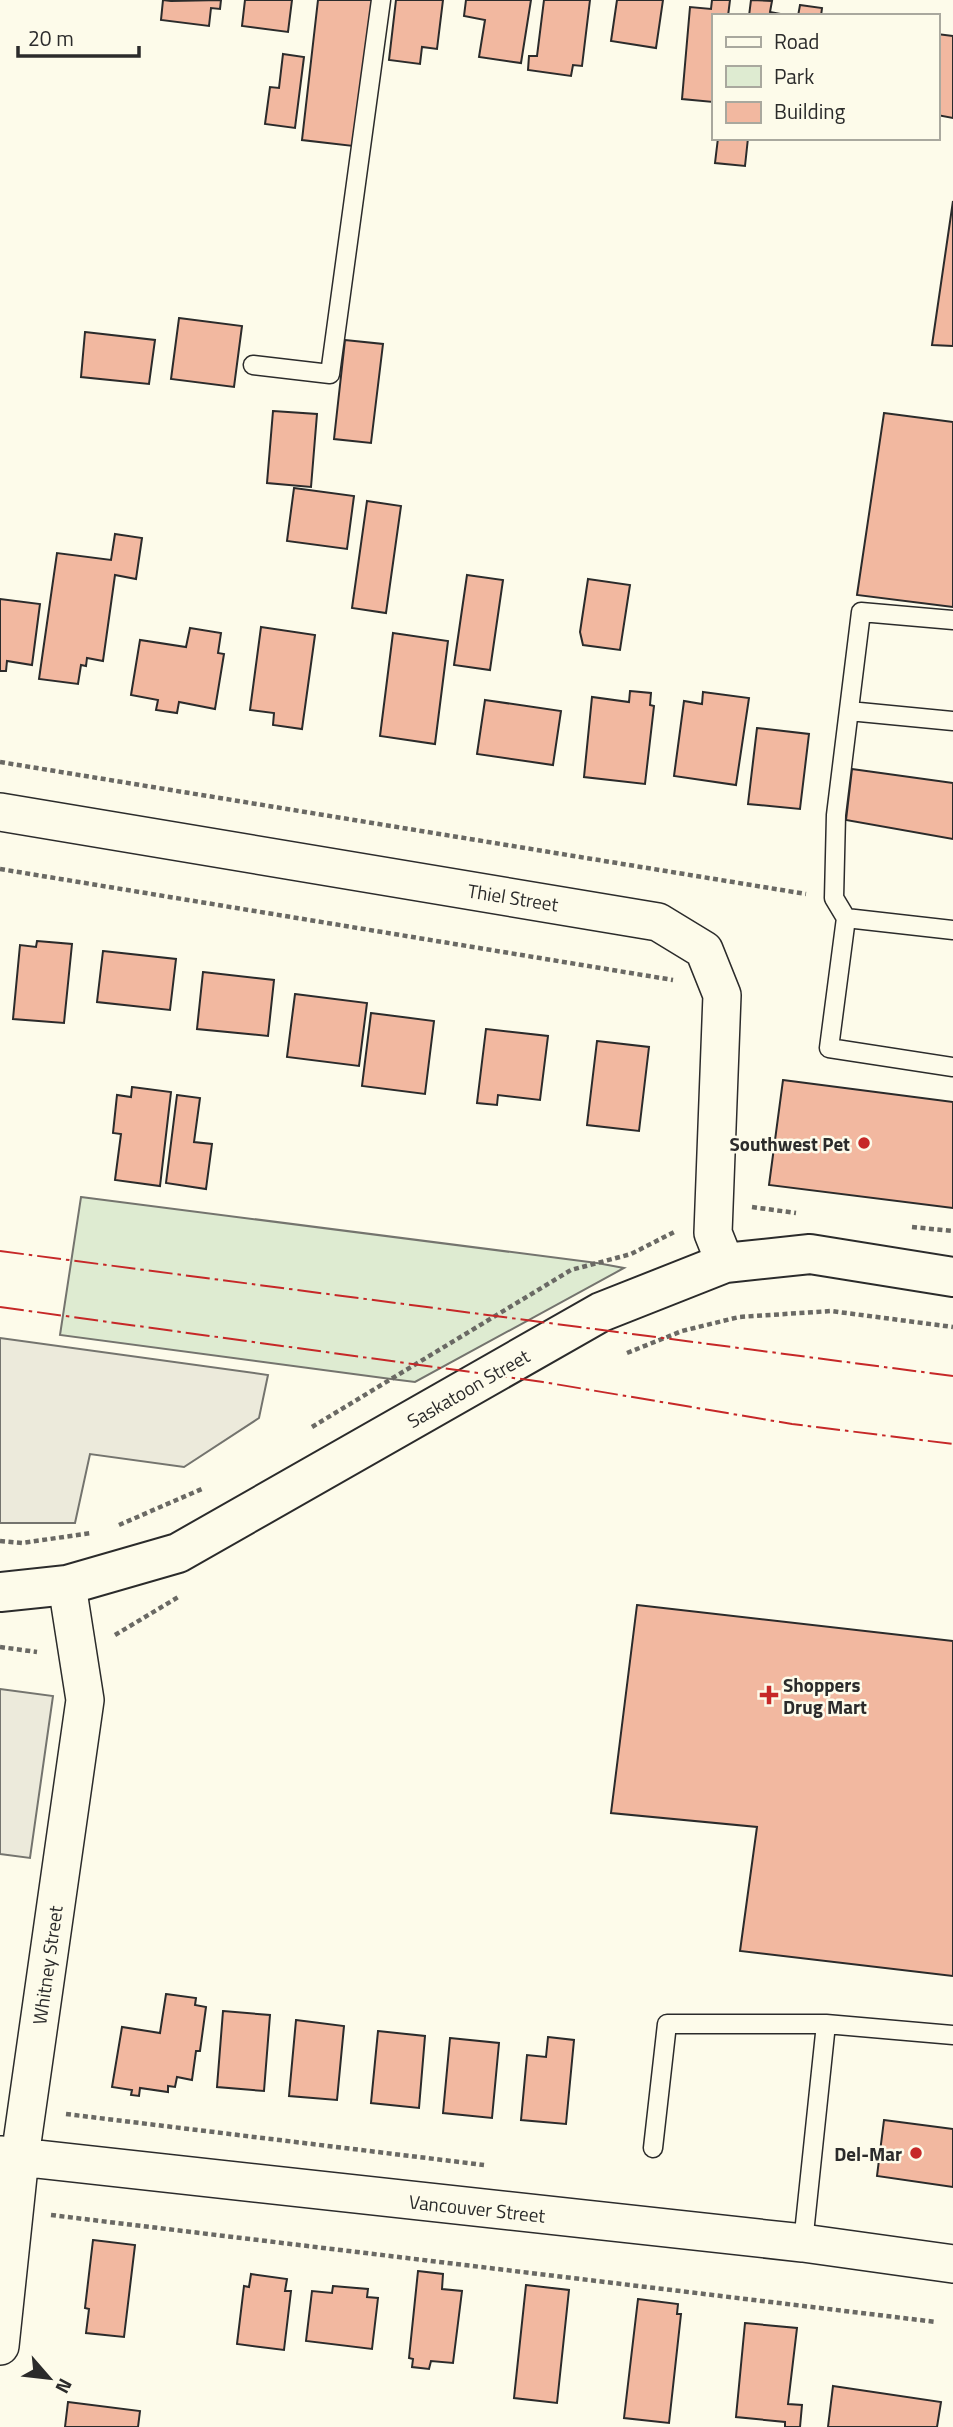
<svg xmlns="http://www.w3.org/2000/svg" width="953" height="2427" viewBox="0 0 953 2427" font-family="'Titillium Web',sans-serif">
<rect width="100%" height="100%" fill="#fdfbea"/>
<path fill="#deebd1" stroke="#74746e" stroke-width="2" d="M81,1197l516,66 27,5 -209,114 -24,-3 -331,-44z"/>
<path fill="#eceadb" stroke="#74746e" stroke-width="2" d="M0,1338l268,37 -9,43 -75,49 -94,-13 -15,69h-75z
M0,1689l53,7 -23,162 -30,-4z"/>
<path fill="#f2b8a0" stroke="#2b2b2b" stroke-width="2" d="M163,0l8,1 50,-1 -1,9 -9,-1 -2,18 -48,-6z
M245,0h47l-4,32 -46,-6z
M318,0h57l-22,146 -51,-6z
M396,0h47l-6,49 -15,-2 -2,17 -31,-4z
M466,0h65l-10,63 -42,-6 6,-37 -21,-4z
M544,0h46l-8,66 -9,-1 -2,11 -43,-6 1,-14h8z
M617,0h46l-7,48 -45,-7z
M712,0h18l-2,16h-15v86l-31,-3 8,-92 21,2z
M751,0l21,1 -2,11 21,4h-42z
M800,5l22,3 -1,8h-23z
M937,34l16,2v82l-16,-3z
M283,54l21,3 -9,71 -30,-4 5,-37 9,1z
M718,138h30l-3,28 -30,-3z
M953,201v145l-21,-1z
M179,318l63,8 -8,61 -63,-8z
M85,332l70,8 -6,44 -68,-7z
M345,340l38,4 -12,99 -37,-4z
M273,411l44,3 -6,73 -44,-4z
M884,413l69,9v185l-96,-12z
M294,488l60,8 -7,53 -60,-8z
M367,501l34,5 -15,107 -34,-5z
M115,534l27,4 -6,41 -21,-4 -12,86 -16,-3 -1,8 -5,-1 -3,19 -39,-5 18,-126 54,7z
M467,575l36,5 -13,90 -36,-5z
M588,579l42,6 -10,65 -37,-5 -3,-13z
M0,599l40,5 -8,61 -25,-4 -1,10h-6z
M261,627l54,8 -13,94 -29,-4 1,-12 -24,-3z
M190,628l31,5 -3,20 6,1 -9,55 -36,-7 -2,11 -21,-3 2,-10 -27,-5 9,-55 46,7z
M393,633l55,8 -13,103 -55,-8z
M630,691l21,2 -1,12 4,1 -9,78 -61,-7 8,-80 37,5z
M703,692l46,6 -13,87 -62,-9 10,-75 18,3z
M485,700l76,11 -8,54 -76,-11z
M757,728l52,6 -9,75 -52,-5z
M852,769l101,14v56l-107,-19z
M37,941l35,3 -8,79 -51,-4 7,-74 16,2z
M103,951l73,8 -6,51 -73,-8z
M203,972l71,8 -6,56 -71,-7z
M295,994l72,9 -8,63 -72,-9z
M371,1013l63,8 -9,73 -63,-8z
M486,1029l62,7 -8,64 -42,-5 -1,10 -20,-2z
M597,1041l52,6 -10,84 -52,-6z
M783,1080l170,22v106l-184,-23z
M132,1087l39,5 -11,94 -45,-6 6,-46 -8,-1 4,-38 14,2z
M177,1095l23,3 -6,44 18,2 -6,45 -40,-6z
M637,1605l316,36v335l-213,-25 17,-124 -146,-14z
M166,1994l30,4 -1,7 11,2 -6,44h-4l-4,29 -15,-3 -2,10 -7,-1v6l-28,-4 -1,8 -8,-1 1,-5 -20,-3 10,-60 38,6z
M223,2011l47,4 -6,76 -47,-4z
M296,2020l48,6 -7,74 -48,-4z
M378,2031l47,5 -6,72 -48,-5z
M548,2037l26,3 -8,84 -45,-4 6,-65 19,2z
M450,2038l49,5 -7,75 -49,-5z
M884,2120l69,9v58l-76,-11z
M93,2240l42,5 -11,92 -38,-4 3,-24 -4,-1z
M418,2271l25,3 -1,15 20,2 -9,72 -22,-2 -2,8 -17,-2 1,-8 -4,-1z
M251,2274l36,5 -2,12h6l-7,59 -47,-6 7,-58 5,1z
M526,2285l43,5 -12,113 -43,-5z
M333,2286l35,3 -1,8 11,1 -6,51 -66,-8 6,-50 20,2z
M638,2299l40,5 -1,10h4l-12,109 -45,-5z
M745,2323l52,5 -9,76 14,1 -2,22h-15v-5l-49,-5z
M833,2386l108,16 -4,25h-109z
M68,2402l72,9 -2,16h-73z"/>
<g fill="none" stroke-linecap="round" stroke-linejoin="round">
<g stroke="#2b2b2b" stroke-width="21">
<path id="service" d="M253,365l77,9 51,-374
M849,711l104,10
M846,918l-12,-20 2,-83 25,-203 92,8
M953,930l-107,-12 -17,130 124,19
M653,2148l14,-124h159
M803,2243l23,-219 127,11"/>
</g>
<g stroke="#2b2b2b" stroke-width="40">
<path id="minor" d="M0,812l658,110 46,28 18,45 -9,238 12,30
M0,2155l803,88 150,21
M0,2346l20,-189 65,-457 -18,-115"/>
</g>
<g stroke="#2b2b2b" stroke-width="42">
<path id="tertiary" d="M0,1592l67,-7 111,-32 423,-241 124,-49 85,-9 143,23"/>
</g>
<path stroke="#6a6964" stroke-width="4.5" stroke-dasharray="5 3.5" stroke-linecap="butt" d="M0,762l806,132
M0,869l673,111
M752,1207l44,6
M912,1227l41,4
M627,1353l55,-22 57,-14 92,-6 122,16
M312,1427l259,-157 60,-16 45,-23
M119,1525l85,-37
M0,1541l22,2 69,-10
M115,1635l65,-39
M0,1647l37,5
M66,2114l418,51
M51,2215l885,107"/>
<use href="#service" stroke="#fdfbea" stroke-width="18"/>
<use href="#minor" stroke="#fdfbea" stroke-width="37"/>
<use href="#tertiary" stroke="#fdfbea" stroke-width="38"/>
<path stroke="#c62828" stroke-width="2" stroke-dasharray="24 5 3.5 5" stroke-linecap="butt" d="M0,1251l953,125
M0,1307l543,75 249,42 161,20"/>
</g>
<g fill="#c62828" stroke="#fdfbea" stroke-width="2.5">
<circle cx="864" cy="1143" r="7"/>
<path d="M765.5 1684.5h7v7h7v7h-7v7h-7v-7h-7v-7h7z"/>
<circle cx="916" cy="2153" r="7"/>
</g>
<g text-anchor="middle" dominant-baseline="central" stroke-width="5" stroke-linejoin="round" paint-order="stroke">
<g font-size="19" fill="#2b2b2b" stroke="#fdfbea">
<text transform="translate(513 897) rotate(9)">Thiel Street</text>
<text transform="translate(468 1388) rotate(-30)">Saskatoon Street</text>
<text transform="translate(47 1965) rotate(-82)">Whitney Street</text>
<text transform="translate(477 2208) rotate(6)">Vancouver Street</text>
</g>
<g font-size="19" font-weight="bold" fill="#2b2b2b" stroke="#fdfbea" text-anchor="end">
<text x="850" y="1143">Southwest Pet</text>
<text x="783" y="1684" text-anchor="start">Shoppers<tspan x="783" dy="22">Drug Mart</tspan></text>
<text x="902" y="2153">Del-Mar</text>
</g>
</g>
<rect x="712" y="14" width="228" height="126" fill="#fdfbea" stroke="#a9a89e" stroke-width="2"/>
<rect x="726" y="37" width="35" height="10" fill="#fdfbea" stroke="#a9a89e" stroke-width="2"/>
<text x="774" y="49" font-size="21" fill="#2b2b2b">Road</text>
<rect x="726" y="66" width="35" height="21" fill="#deebd1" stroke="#a9a89e" stroke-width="2"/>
<text x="774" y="84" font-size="21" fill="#2b2b2b">Park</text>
<rect x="726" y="102" width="35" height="21" fill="#f2b8a0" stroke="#a9a89e" stroke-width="2"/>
<text x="774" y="119" font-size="21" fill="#2b2b2b">Building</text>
<g transform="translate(49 2378) rotate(118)" stroke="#fdfbea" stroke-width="5" paint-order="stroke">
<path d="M0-5L12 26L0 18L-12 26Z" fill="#2b2b2b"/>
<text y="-10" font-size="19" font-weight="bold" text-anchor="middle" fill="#2b2b2b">N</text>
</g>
<path d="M18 46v10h121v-10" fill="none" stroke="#2b2b2b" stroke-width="3.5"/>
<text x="28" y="46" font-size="21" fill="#2b2b2b" stroke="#fdfbea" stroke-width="5" paint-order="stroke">20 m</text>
</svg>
